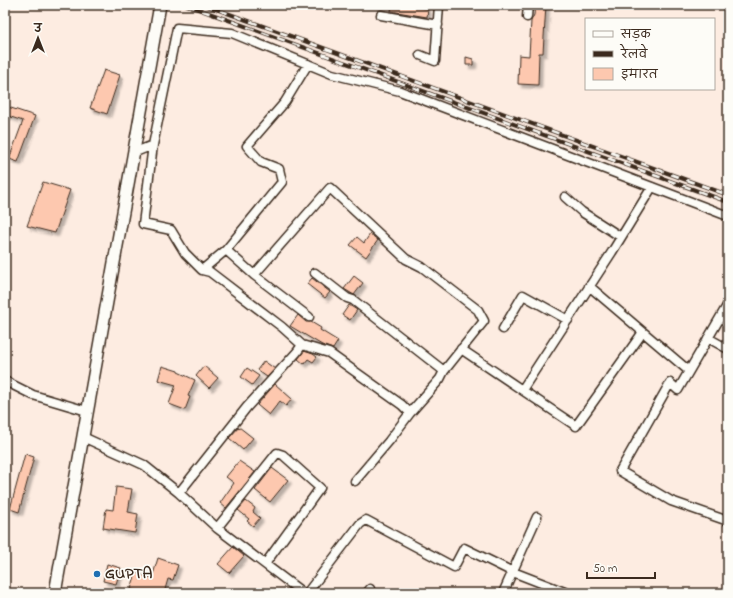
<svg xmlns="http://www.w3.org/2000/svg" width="733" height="598" viewBox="0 0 733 598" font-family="'Indie Flower','Playpen Sans Deva',sans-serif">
<defs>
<filter id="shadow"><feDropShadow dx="3.5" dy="3.5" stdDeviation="1" flood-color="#0004"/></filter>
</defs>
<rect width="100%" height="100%" fill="#fdece1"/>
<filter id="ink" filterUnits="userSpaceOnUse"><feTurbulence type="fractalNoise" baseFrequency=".025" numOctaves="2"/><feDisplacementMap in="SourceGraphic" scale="8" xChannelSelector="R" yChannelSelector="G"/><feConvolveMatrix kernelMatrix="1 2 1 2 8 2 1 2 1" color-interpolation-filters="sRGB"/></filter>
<g filter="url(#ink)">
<path fill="#fdc8af" stroke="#3b2a1e" filter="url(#shadow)" d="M392,5h14l22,4 -1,8 -36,-6z
M535,5h11l-3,48h-4l-1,32 -20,-1 1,-29 10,1 2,-35 3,-6z
M466,57l7,2v6h-7z
M104,70l16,5 -13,39 -17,-6z
M5,106l30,10 -17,46 -9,-3 14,-38 -18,-6z
M43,182l27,8 -15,43 -28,-7z
M370,234l8,6 -12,17 -16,-12 7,-8 7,6z
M354,276l9,7 -9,12 -10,-6z
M312,278l18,14 -5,6 -18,-14z
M349,305l8,5 -7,10 -8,-5z
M298,315l8,7h5l10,6 -1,2 18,11 -5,8 -11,-4 -32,-19z
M304,351l9,3 4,3 -4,5 -5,-3 -4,5 -6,-5z
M264,361l11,8 -8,8 -10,-7z
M162,366l16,5v1l17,8 -7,16 2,1 -5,13 -16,-6 7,-19 -18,-5z
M204,366l14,12 -9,10 -13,-12z
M247,368l12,8 -7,9 -11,-8z
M275,384l17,15 -6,7 -6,-5 -11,14 -12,-10z
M239,427l14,11 -10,12 -14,-12z
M25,454l9,3 -15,55 -9,-3z
M239,461l16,11 -29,36 -6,-5 14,-20 -8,-6z
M272,468l16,12 -18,22 -15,-12z
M116,487l16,2 -4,23 10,2 -3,19 -32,-5 3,-19 7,1z
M246,501l9,7 -2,4 7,6 -7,8 -6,-5 2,-2 -11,-9z
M233,547l11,9 -15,17 -11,-9z
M158,558l20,7 -5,15 -5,-1 -4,14h-22l-11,-4 5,-16 16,5z
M107,564l14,4 -5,16 -13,-3z"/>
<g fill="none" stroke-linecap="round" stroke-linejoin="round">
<g stroke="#3b2a1e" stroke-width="11">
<path id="street" d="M381,15l57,10
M527,17l1,-12
M420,55l15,6 4,-56
M308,64l-23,38 -38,44 14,16 18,7 3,13 -56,68 -24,20 8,2 72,55 20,18 27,8 73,52 8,8
M153,145l-10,79 28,6 14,23 17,17
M133,153l20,-8 24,-117 55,5 100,41 68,17 328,125
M565,197l17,15 39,25
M226,250l28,25 55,42
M315,273l32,25 6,2 91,71
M254,275l76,-87 76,71 16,8 56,43 6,11 -40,50 -4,8 -30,34 -21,28 -34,40
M589,286l100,85
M728,304l-50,86 -8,-7 -50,88 51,30 57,20
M503,329l20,-34 45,25
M708,338l20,11
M461,349l61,41 90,-138 40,-65
M5,381l28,14 54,16
M522,390l54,36 67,-94
M83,437l61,28 35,28 38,35 86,65
M179,493l68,-86 50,-55 5,-7
M217,528l60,-75 6,2 37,33 -55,76
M307,593l53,-69 6,-4 88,47 10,-19 49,24 54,21
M367,593l3,-4
M503,593l34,-76"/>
</g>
<g stroke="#3b2a1e" stroke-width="14">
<path id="secondary" d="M55,593l105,-588"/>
</g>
<use href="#street" stroke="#fdfcf7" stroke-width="8"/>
<use href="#secondary" stroke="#fdfcf7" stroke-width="11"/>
<g stroke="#3b2a1e" stroke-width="4">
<path id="rail" d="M187,5l541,197
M205,5l523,190"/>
</g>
<use href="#rail" stroke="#fdfcf7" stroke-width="2.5" stroke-dasharray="8" stroke-linecap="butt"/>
</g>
</g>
<circle fill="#1f6fb2" stroke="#fdfcf7" stroke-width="1.5" cx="97" cy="574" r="4"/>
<g text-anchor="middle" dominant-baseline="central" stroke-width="3.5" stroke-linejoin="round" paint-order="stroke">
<g font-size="16" font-weight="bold" fill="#3b2a1e" stroke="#fdfcf7" text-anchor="start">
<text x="105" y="574">GUPTA</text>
</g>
</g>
<rect width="733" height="598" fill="none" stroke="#fdfcf7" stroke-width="20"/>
<rect x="10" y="10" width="713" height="578" fill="none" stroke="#3b2a1e" stroke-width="1.5" filter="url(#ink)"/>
<rect x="585" y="18" width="130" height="72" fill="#fdfcf7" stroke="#afa8a0"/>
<rect x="593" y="31" width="20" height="6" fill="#fdfcf7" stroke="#afa8a0"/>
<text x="621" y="38" font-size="12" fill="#3b2a1e">सड़क</text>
<rect x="593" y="51" width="20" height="6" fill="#3b2a1e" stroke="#afa8a0"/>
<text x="621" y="58" font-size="12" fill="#3b2a1e">रेलवे</text>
<rect x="593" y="68" width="20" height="12" fill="#fdc8af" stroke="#afa8a0"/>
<text x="621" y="78" font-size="12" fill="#3b2a1e">इमारत</text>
<g transform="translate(38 38)" stroke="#fdfcf7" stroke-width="3" paint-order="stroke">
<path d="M0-3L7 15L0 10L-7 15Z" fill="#3b2a1e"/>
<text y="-6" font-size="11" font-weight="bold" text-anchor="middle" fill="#3b2a1e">उ</text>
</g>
<path d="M587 572v6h68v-6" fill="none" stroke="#3b2a1e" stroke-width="2"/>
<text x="593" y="572" font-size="12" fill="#3b2a1e" stroke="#fdfcf7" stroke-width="3" paint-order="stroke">50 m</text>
</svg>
